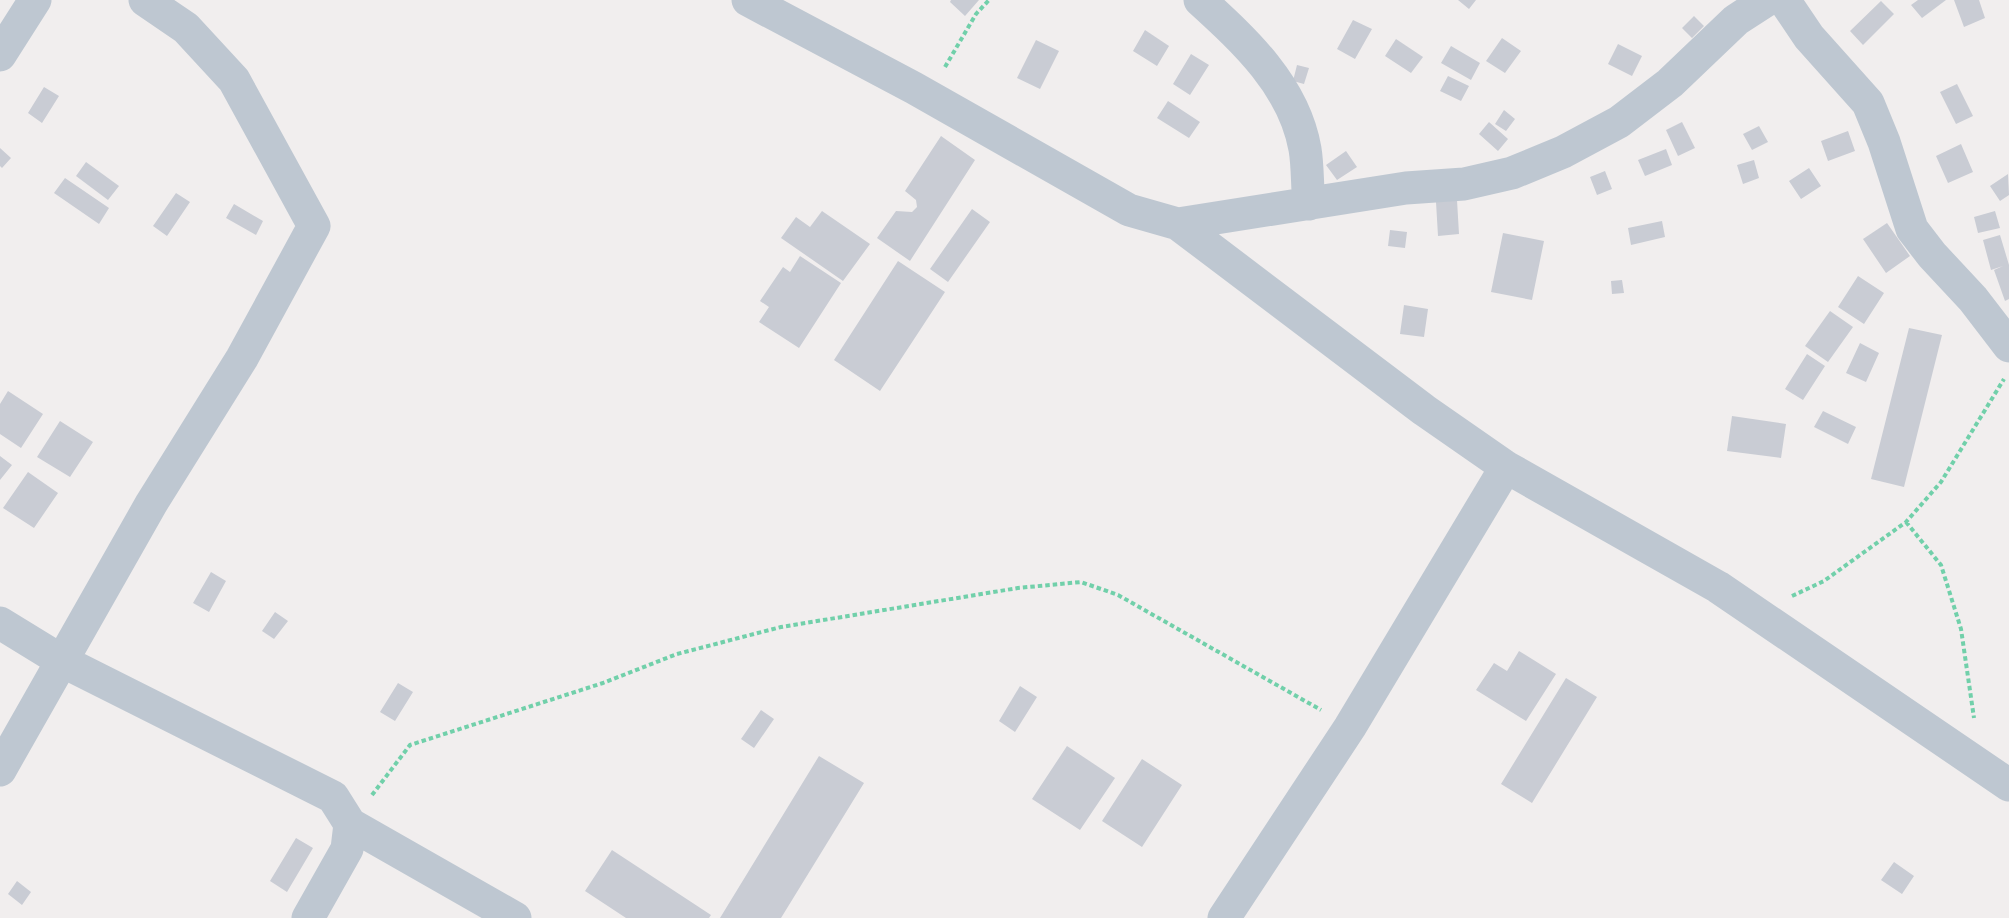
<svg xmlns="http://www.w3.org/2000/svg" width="2009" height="918" viewBox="0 0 2009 918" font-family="Commissioner,sans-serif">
<rect width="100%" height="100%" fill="#f1eeee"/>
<path fill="#c9ccd4" d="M951,0h28l-14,16 -15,-14z
M1458,0h18l-7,9z
M1918,0h28l-24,18 -11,-13z
M1954,0h25l6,18 -21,9z
M1881,1l13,13 -31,31 -13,-14z
M1694,16l10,10 -12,12 -10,-10z
M1353,20l19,9 -17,30 -18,-10z
M1145,30l24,16 -12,20 -24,-15z
M1502,38l19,13 -16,22 -19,-12z
M1396,39l27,18 -12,16 -26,-17z
M1036,40l23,11 -19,38 -23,-11z
M1618,44l24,12 -10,20 -24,-12z
M1451,46l29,17 -9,17 -30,-17z
M1191,54l18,11 -19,30 -17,-11z
M1297,65l12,3 -5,16 -11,-3z
M1448,76l21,10 -8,15 -21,-10z
M1957,84l16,32 -17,8 -16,-32z
M44,87l15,9 -17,27 -14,-10z
M1168,101l32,21 -11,16 -32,-20z
M1504,110l11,9 -9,12 -11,-7z
M1489,122l19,17 -10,12 -19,-17z
M1682,122l13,26 -17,8 -12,-26z
M1759,126l9,16 -16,8 -9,-16z
M1848,131l7,20 -27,10 -7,-20z
M941,136l34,24 -65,101 -33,-23 19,-27 16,1 5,-5 -1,-7 -11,-9z
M1961,144l12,28 -25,11 -12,-27z
M0,148l11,10 -9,10 -2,-2z
M1666,149l6,16 -27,11 -7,-16z
M1346,151l11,16 -20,13 -11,-15z
M1754,160l5,18 -16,6 -6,-19z
M86,162l33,24 -11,14 -32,-24z
M1809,168l12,18 -20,13 -12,-18z
M1605,171l7,18 -15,6 -7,-18z
M2008,174l1,21 -9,6 -10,-15z
M65,178l44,30 -10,16 -45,-31z
M176,193l14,9 -23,34 -14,-10z
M1457,200l2,34 -21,2 -2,-34z
M234,204l29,17 -7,14 -30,-17z
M972,209l18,13 -42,60 -18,-13z
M822,211l48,33 -27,37 -62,-43 15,-21 14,10z
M1995,211l5,17 -22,5 -4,-16z
M1662,221l3,16 -34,8 -3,-17z
M1887,223l23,33 -24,17 -23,-34z
M1390,230l17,2 -2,16 -17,-2z
M1503,233l41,8 -12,59 -41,-8z
M2000,235l9,30v34l-4,2 -11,-31 9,-4 -12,4 -8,-30z
M800,256l41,27 -42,65 -40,-26 10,-15 -9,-6 23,-34 7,5z
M898,261l47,31 -65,99 -46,-31z
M1858,276l26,17 -20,31 -26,-17z
M1622,280l2,13 -12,1 -1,-13z
M1404,305l24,4 -4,28 -24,-3z
M1830,311l23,16 -25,35 -23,-16z
M1909,328l33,7 -38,152 -33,-8z
M1860,343l19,10 -13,29 -20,-9z
M1807,354l18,12 -22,34 -18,-11z
M8,391l35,23 -22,34 -21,-14v-30z
M1823,411l33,16 -8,17 -34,-17z
M1732,416l54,8 -5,34 -54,-7z
M60,421l33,21 -23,35 -33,-20z
M0,456l12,9 -12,15z
M28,472l30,21 -24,35 -31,-20z
M211,572l15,9 -17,31 -16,-9z
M275,612l13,9 -14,18 -12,-8z
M1519,651l37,23 -30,47 -50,-31 18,-27 13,8z
M1566,678l31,19 -65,106 -31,-19z
M398,683l15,9 -18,29 -15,-9z
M1020,686l17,11 -22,35 -16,-11z
M761,710l13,9 -20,29 -13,-9z
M1067,746l48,32 -35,52 -48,-31z
M819,756l45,27 -83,135h-61z
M1142,759l40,26 -40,62 -40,-26z
M296,838l17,10 -26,44 -17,-11z
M612,850l99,65 -2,3h-83l-41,-27z
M1894,862l20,14 -12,18 -21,-14z
M17,881l14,11 -9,13 -14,-11z"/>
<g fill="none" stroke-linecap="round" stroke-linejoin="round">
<path stroke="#71d0aa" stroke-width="4" stroke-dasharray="4.5 3" stroke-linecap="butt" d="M945,67l31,-53 13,-14
M1906,522l35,43 20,64 13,89
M1792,596l32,-15 82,-59 35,-40 63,-103
M372,795l38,-50 193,-62 74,-29 104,-27 237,-39 63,-6 37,13 203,115"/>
<path stroke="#bec7d1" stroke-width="33" d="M748,0l166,88 215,122 49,14 228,-36 58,-4 48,-11 51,-21 56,-30 51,-39 66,-63 31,-20
M1200,0c45,41 94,86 105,149 3,18 2,37 4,55
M1784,0l25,37 59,66 16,39 28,87 20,26 41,44 36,47
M0,55l35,-55
M1178,224l246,186 82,57 212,120 291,198
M0,623l62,38 271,136 17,27 -3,25 -39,69
M0,770l151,-266 91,-146 72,-132 -80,-146 -48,-52 -41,-28
M350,824l165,94
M1224,918l126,-191 156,-260"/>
</g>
</svg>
